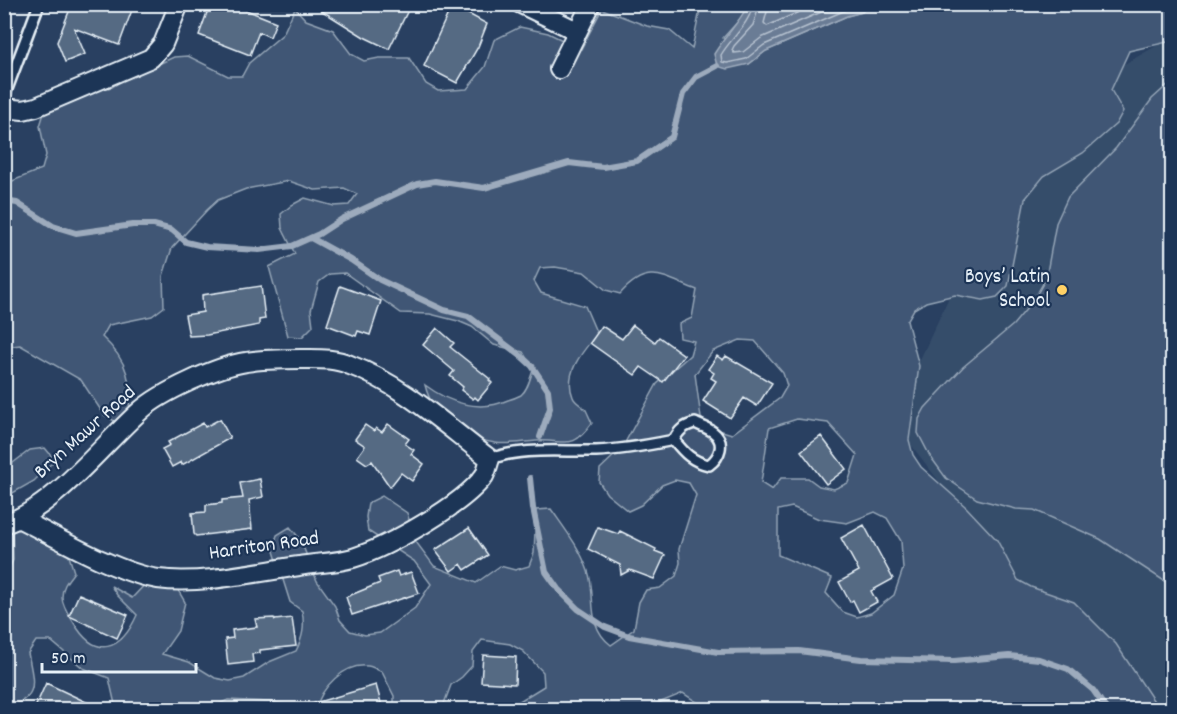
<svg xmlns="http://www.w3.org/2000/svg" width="1177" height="714" viewBox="0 0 1177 714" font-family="Dekko,sans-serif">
<rect width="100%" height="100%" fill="#294061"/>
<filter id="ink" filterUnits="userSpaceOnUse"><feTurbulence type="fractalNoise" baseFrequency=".0167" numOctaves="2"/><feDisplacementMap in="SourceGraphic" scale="12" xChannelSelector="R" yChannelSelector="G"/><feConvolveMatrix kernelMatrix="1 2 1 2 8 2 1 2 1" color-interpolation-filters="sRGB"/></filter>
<g filter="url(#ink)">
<path fill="#364d6b" d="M1172,37v672h-58l-222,-289 129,-278 51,-48z"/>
<path fill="#415774" stroke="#94a4b6" stroke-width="1.5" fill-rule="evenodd" d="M701,5h47l-6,12 -19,21 26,26 17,-13 81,-35 15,-4 6,-7h304v36l-43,10 -18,39 12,21 -7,13 -33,29 -39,23 -19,23 -17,87 -11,11 -14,3 -28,-5 -29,7 -12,7 -7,12 12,45 -10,74 4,15 8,12 45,40 31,33 21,40 13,7 43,15 42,42 43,65 -450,1 -26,-17 -27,11 -2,5h-184l4,-3 44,-4 26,-16 -1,-14 -20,-21 -13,-7 -28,-4 -9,12 -1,14 -10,11 -11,8 -9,24h-48v-13l-12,-24c-4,-2 -9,-5 -14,-6 -24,-3 -47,22 -52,43h-26l-6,-5 -14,-2 -42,-2 -14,6v3h-98l-7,-31 -26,-10 -32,-27h-15l-8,12c6,31 12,45 -23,55v-131l8,-17 -1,-30 14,-4 39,17 9,29c-6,8 -12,14 -12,25 0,9 7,18 12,26 22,37 47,28 63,-8l-20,-20 -6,-9 21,12 19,-20 27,12 7,12 -7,29 -16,23 27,8 26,16 15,3 14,-3 25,-16 27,-11c7,-14 9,-25 6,-40l-12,-9 -17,-54 4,-13 13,-8 10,12 17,42 18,25 5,14 10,11 15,4 15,-2 35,-25 16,-24 -17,-23 -46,-30 -2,-14 2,-14 14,-7 25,17 9,29 18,24 42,17 24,-17 15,4 14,-4 5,-13 2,-43 15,-1c14,20 29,39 37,62 9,26 -3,54 23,74l23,-16 5,-27 7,-12 14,-2 16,-12 4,-13 -1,-14 17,-54 -7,-12 -14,-3 -13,5 -21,20 -13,6 -21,-17 -8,-12 1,-13 22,-21 35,-64 33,-29 4,-14 -14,-3 -1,-14 13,-6 5,-28c-34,-13 -49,-28 -77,4l-14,-4 -22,-18 -29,-5 -15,1 -6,13 7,12 44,13 12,28c-14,17 -34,39 -24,63 2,6 9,8 13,13 2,4 4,9 6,13 -21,29 -26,16 -56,18 -13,1 -28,4 -41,2 -33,-5 -62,-25 -70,-58 24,18 54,28 83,15 4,-1 9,-3 13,-5 7,-6 9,-16 12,-25l-10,-18 -29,-7 -22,-18 -14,-6 -28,-7 -29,-1 -56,-40 -15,1 -11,8 -8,28 2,16 -11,11 -14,-1 -19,-69 26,-13 -13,-26 -1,-14 11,-9 13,-7 29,8 15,-1 8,-11 -13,-6 -29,2 -26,-9 -43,8 -28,11 -11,10 -35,38 -9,28 1,31 -12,9 -43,9 -7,12c28,25 29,45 27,80l-13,5 -12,-7 -23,-35 -61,-35 -15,2v-163l37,-15 4,-14 -6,-29 4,-13 39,-20 29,-6 35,-23 14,-1 13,-6 14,-1 40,20h14l7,-13 34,-29 12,-26 11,12 27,10 18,24 13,7 15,-3h30l17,26 12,7 29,-2 18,-22 9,-27 26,-13 28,6 33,16 21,-40 45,17 22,4 23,19zM740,340l15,1 28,32 4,13 -7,12 -48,36 -20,-6 -11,-10 -6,-44 18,-23zM797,419l31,4 29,32 -9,28 -14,6 -15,-3 -11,-8h-27l-9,12 -11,-7 8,-55zM792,507l27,12 28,4 28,-11 12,6 14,23 2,28 -9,26 -23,18 -14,4 -14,-5 -17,-19 6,-15 -54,-23v-45z
M1172,81v505l-72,-47 -66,-29 -18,-1 -39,-10 -31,-21 -16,-22 -12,-23 1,-14 6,-11 38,-41 50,-42 20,-24 13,-23 10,-55 12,-26 48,-49 36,-49z
M45,448l10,12 -21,21 -25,14 -4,6v-32l25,-19z"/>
<path fill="#6b7c95" stroke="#9dabbd" stroke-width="1.5" d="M748,5v-1l120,1 -6,7 -15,4 -81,35 -17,13 -22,5 -10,-3 -3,-12c10,-17 25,-31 34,-49z"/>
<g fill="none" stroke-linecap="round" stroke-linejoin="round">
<path stroke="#b6c2d0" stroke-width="1.5" d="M753,4c-3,20 -23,35 -32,51l1,7 5,1 19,-4 18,-14 96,-41
M760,4l-7,21 -19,21 -2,4 2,3 9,-1 18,-14 79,-34
M769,4l-5,19 3,3 50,-22"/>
<path stroke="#9dabbd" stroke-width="6" d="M4,201l13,2 36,23 23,7 57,-8h21l18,5 14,12 21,5 52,3 33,-4 27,-12 23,-15 75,-35 18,-3 49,7 85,-25 34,4 34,-6 35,-24 11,-43 13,-17 21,-11
M311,238l40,22 29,20 64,30 24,6 53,40 11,10 16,24 2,18 -10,29
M530,478l3,30 13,64 12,17 20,20 27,18 24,9 89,16 81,-1 62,8 93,2 55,-5 30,3 29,10 25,21 14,20"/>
</g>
<path fill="#556a83" stroke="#e8f1f8" stroke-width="1.5" d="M72,4h46l14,6 -13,35 -45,-17 11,26 -20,8 -8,-20z
M210,4h21l45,18 -6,15 -11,-5 -9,23 -51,-20z
M311,4h100l-22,45 -25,-12z
M452,5l35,19 -9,23 -21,36 -33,-17z
M261,286l4,33 -6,1v5l-52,10 -18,1 -4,-21 18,-3 -1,-17z
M340,286l41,15 -11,34 -12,-4 -2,5 -29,-11z
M633,325l22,17 4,-5 25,18 -21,27 -22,-15 -6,8 -45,-32 12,-17 20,13z
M437,328l17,15 -4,4 40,32 -1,1 3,3 -14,17 -3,-3 -2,2 -12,-9 2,-3 -13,-11 4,-5 -31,-26z
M717,356l6,4 3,-4 46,27 -15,23 -13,-8 -14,20 -27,-17 13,-20 -5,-3 3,-5 -6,-4z
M220,419l10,19 -48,27 -1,-3 -9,5 -10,-18 8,-4 -2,-3 35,-19 2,4z
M388,424l21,15 -4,5 9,6 -3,4 13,10 -12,17 -11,-8 -11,14 -18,-26 -5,3 -10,-7 8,-11 -10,-7 10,-14 9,6 2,-3 6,4z
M821,436l25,33 -20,15 -25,-33z
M260,479l3,18 -14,3 3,29 -56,7 -2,-2 -2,-21 14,-1v-7l16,-2v-3l21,-2 -3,-15z
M864,525l29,54 -22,12 6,11 -18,10 -6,-12 -3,2 -11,-20 20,-11 -18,-33z
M598,527l20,7 2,-3 36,18 -1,2 10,4 -11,24 -24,-9 -9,5 -1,-10 -32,-16z
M469,528l19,27 -23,15 -4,-6 -10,7 -16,-21z
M397,571l2,5 12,-4 8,21 -67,22 -6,-18 34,-14 -2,-5z
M79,594l49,21 -11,23 -48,-22z
M274,618l1,2 17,-2 4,28 -36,4v3l-8,1 1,8 -25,3 -3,-26 8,-1 -1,-8 25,-3 -2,-8z
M483,655l33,2 -1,27 -34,-2z
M46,683l57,27h-69z
M376,685l7,25h-74l-1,-5z"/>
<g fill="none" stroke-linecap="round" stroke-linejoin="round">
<g stroke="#e8f1f8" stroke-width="14">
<path id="service" d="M4,97l35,-93
M695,423c6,3 13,5 18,9 13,10 7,25 -4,33 -16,-3 -25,-12 -35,-25 5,-10 10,-14 21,-17z
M490,459c33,-12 71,-7 106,-8 26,-1 53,-6 78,-11"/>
</g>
<g stroke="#e8f1f8" stroke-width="22">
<path id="minor" d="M521,4l56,27
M559,69l32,-65
M4,108l19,2 13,-3 115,-49 12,-14 16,-40
M4,524c49,-15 98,-79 136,-113 21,-19 78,-45 106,-49 18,-3 37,-3 55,-3 17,0 34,-1 49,6 52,19 96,61 140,94 -2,5 -3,12 -6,17 -21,29 -96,71 -131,82 -17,5 -37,5 -54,8 -42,6 -99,19 -141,13 -41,-6 -100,-41 -138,-60"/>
</g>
<use href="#service" stroke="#1d3557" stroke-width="9"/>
<use href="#minor" stroke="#1d3557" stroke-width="18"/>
</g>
</g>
<circle fill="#ffd166" stroke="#1d3557" stroke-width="2" cx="1062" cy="290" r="6"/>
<g text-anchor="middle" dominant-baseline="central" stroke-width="4.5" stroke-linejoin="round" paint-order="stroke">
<g font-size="21" fill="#e8f1f8" stroke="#1d3557" text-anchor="end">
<text x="1050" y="278">Boys’ Latin<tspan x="1050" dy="24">School</tspan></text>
</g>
<g font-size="21" fill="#e8f1f8" stroke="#1d3557">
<text transform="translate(86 433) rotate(-42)">Bryn Mawr Road</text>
<text transform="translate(264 547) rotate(-8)">Harriton Road</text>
</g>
</g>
<rect width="1177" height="714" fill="none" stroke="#1d3557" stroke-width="24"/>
<rect x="12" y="12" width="1153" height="690" fill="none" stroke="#e8f1f8" stroke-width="2" filter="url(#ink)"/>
<path d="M42 663v9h154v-9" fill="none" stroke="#e8f1f8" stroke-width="3"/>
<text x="51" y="663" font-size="18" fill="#e8f1f8" stroke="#1d3557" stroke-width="4.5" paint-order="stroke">50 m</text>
</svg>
